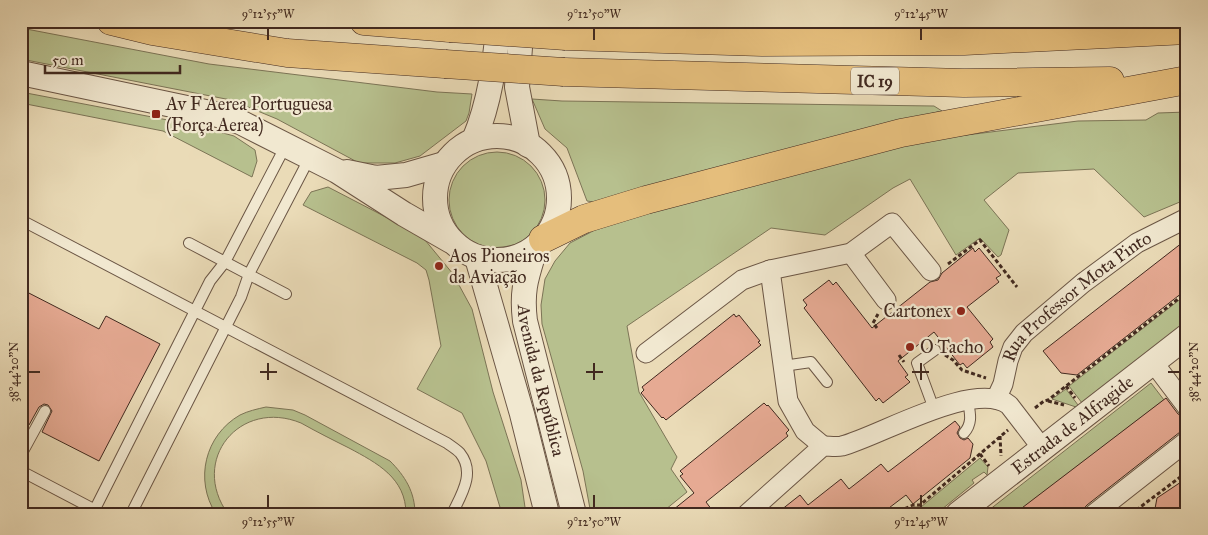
<svg xmlns="http://www.w3.org/2000/svg" width="1208" height="535" viewBox="0 0 1208 535" font-family="'IM FELL Great Primer',serif">
<rect width="100%" height="100%" fill="#eadbb7"/>
<filter id="stains"><feTurbulence type="fractalNoise" baseFrequency=".004" numOctaves="4"/><feColorMatrix values="0 0 0 0 .2 0 0 0 0 .09 0 0 0 0 .02 0 0 0 .5 -.17"/></filter>
<radialGradient id="worn" r=".72"><stop offset=".6" stop-color="#630" stop-opacity="0"/><stop offset="1" stop-color="#630" stop-opacity=".3"/></radialGradient>
<path fill="#b7c08e" stroke="#7c7456" d="M21,28l188,36 228,28 35,2 -3,19 -3,8 -46,35 -25,7h-36l-82,-44 -46,-19 -210,-41z
M21,92l173,33 40,11 21,14 2,11 -5,16 -89,-46 -142,-28z
M532,99l30,2 372,5 8,5 -72,17 -269,75 -14,-2 -20,-53 -22,-19z
M1187,112v87l-43,18 -50,-48 -76,4 -34,27 25,30 -8,25 -3,2 -18,-19 -24,17 -46,-76 -17,9 -68,47 -54,-7 -144,98 12,66 38,65 -6,12 16,23 -27,22h-69l-8,-43 -41,-147 -1,-19 4,-26 10,-18 15,-18 48,-25 222,-60 111,-21 127,-16 68,-1 12,-7z
M449 200a48 48 0 1 1 96 0a48 48 0 1 1-96 0Z
M328,187l77,40 20,13 28,34 19,35 21,83 28,88 5,34h-24l-16,-53 -24,-48 -45,-24 24,-43 -12,-66 -3,-10 -9,-7 -114,-58 8,-13z
M1187,294v27l-105,82 -13,-17z
M1151,383l13,17 -149,114h-31z
M1066,389l12,16 -2,2 -24,-8z
M266,407l27,3 12,5 85,46c15,15 25,31 25,53h-9c0,-36 -29,-51 -57,-66 -16,-8 -32,-16 -48,-25 -61,-25 -112,37 -73,91h-12c-22,-34 -11,-79 24,-99 8,-4 17,-6 26,-8z
M980,458l8,9 -1,8 -3,-3 -12,8 2,3 -38,31h-38l16,-7h7z"/>
<path fill="#e6aa93" stroke="#41291f" d="M1187,239v50l-110,86 -16,-2 -18,-22z
M973,248l2,4 4,-4 22,27 -5,3 3,4 -32,25 26,32 -3,3 3,5 -26,21 -4,-5 -3,2 -26,-33 -36,29 10,14 -3,2 5,5 -27,21 -4,-5 -3,3 -72,-93 3,-3 -4,-5 26,-20 4,5 3,-3 36,46 58,-46 8,-2 4,-7z
M21,289l78,40 7,-13 54,28 -61,117 -57,-29 10,-21 -4,-6 -4,-1 -5,3 -10,18 -8,-4z
M734,314l2,3 3,-2 21,26 -2,1 3,3 -95,75 -3,-3 -1,1 -21,-25 3,-3 -2,-3z
M1166,398l12,16 9,4v12l-7,2 -93,73 -8,9h-65z
M764,403l3,3 1,-1 21,25 -3,3 2,3 -82,66 9,12h-47l26,-21 -14,-17 3,-2 -3,-3z
M955,421l5,6 -3,6 3,5 4,2 4,-2 5,6 -3,14 -57,46 -7,-9 -25,19h-105l24,-19 8,10 33,-26 8,10 32,-25 7,8z
M1187,478v36h-33l3,-16z"/>
<g fill="none" stroke-linecap="round" stroke-linejoin="round">
<g stroke="#6b5645" stroke-width="12">
<path id="service" d="M21,220l426,223c4,3 9,6 13,10 16,20 1,42 -8,61
M189,243l97,51
M783,366l28,-4 16,20
M934,409l-17,-46 18,-13
M964,433c9,-10 6,-20 4,-32
M21,455l24,-44
M21,471l82,43
M95,509l115,-228 15,-19 61,-117
M131,514l110,-217 8,-23 61,-117"/>
</g>
<g stroke="#6b5645" stroke-width="21">
<g id="minor">
<path d="M851,253l35,47"/>
<path d="M770,270l18,131 17,30 18,15"/>
<path d="M646,353l96,-73 28,-10 81,-17 41,-30 39,48"/>
<path d="M1153,362l34,45"/>
<path id="s1" d="M996,399l7,-15 5,-23 5,-14 11,-14 59,-50 54,-40 50,-25"/>
<path d="M747,514l76,-68c6,0 14,1 19,0 38,-10 133,-67 167,-41l33,43"/>
<path d="M1094,514l93,-73"/>
</g>
</g>
<g stroke="#6b5645" stroke-width="26">
<g id="tertiary">
<path d="M522,21l-5,66 11,58"/>
<path d="M21,73l194,41 25,8 97,49 67,43 47,27"/>
<circle cx="497" cy="198" r="62"/>
<path d="M474,140c16,-38 21,-78 25,-119"/>
<path d="M347,172l29,6 30,-3 38,-11"/>
<path id="s2" d="M536,246c-9,30 -15,43 -11,75l49,193"/>
<path d="M477,258l45,156 25,100"/>
<path id="s3" d="M958,514l229,-178"/>
</g>
</g>
<g stroke="#41291f" stroke-width="29">
<path id="trunk" d="M111,21l41,10 135,22 158,11
M364,21l86,7
M566,36l196,6 202,-1 223,-11
M564,72l400,11 146,-2
M543,239l41,-20 62,-19 255,-67 286,-53"/>
</g>
<path stroke="#41291f" stroke-width="3" stroke-dasharray="4 2.5" stroke-linecap="butt" d="M948,264l32,-24 37,47
M877,328l-4,-5 5,-9
M899,355l5,7
M945,355l8,5 9,10 24,8
M1066,386l9,12
M1048,401l16,4
M1035,408l9,-7 4,-1 18,-14 121,-94
M1000,436l1,20
M980,454l9,12
M893,514l20,-9h7l88,-75
M1131,514l56,-42"/>
<use href="#service" stroke="#f1e8d0" stroke-width="10"/>
<use href="#minor" stroke="#f1e8d0" stroke-width="19"/>
<use href="#tertiary" stroke="#f1e8d0" stroke-width="24"/>
<use href="#trunk" stroke="#e5be7c" stroke-width="28"/>
<g stroke="#41291f" stroke-width="29" stroke-linecap="butt">
<path id="trunk-bridge" d="M450,28l116,8
M445,64l119,8"/>
</g>
<use href="#trunk-bridge" stroke="#e5be7c" stroke-width="28"/>
</g>
<path fill="none" stroke="#41291f" stroke-width="2" d="M268,28v12M594,28v12M921,28v12M268,363v17M594,363v17M921,363v17M28,372h12M260,372h17M586,372h17M912,372h17M1168,372h12M268,495v13M594,495v13M921,495v13"/>
<g fill="#8f2418" stroke="#f1e8d0" stroke-width="2">
<rect x="151" y="109" width="10" height="10" rx="2.5"/>
<circle cx="439" cy="266" r="5"/>
<circle cx="961" cy="311" r="5"/>
<circle cx="910" cy="347" r="5"/>
</g>
<g text-anchor="middle" dominant-baseline="central" stroke-width="4.5" stroke-linejoin="round" paint-order="stroke">
<rect fill="#f1e8d0" stroke="#766254" stroke-width="1" x="851" y="67.5" width="48" height="27" rx="4"/>
<g font-size="16" font-weight="bold" fill="#41291f">
<text x="875" y="81">IC 19</text>
</g>
<g font-size="18" fill="#41291f" stroke="#f1e8d0" text-anchor="start">
<text x="166" y="104">Av F Aerea Portuguesa<tspan x="166" dy="21">(Força Aerea)</tspan></text>
<text x="449" y="256">Aos Pioneiros<tspan x="449" dy="21">da Aviação</tspan></text>
<text x="951" y="311" text-anchor="end">Cartonex</text>
<text x="920" y="347">O Tacho</text>
</g>
<g font-size="18" fill="#41291f" stroke="#f1e8d0">
<text stroke="none"><textPath href="#s1" startOffset="136">Rua Professor Mota Pinto</textPath></text>
<text stroke="none"><textPath href="#s2" startOffset="138">Avenida da República</textPath></text>
<text stroke="none"><textPath href="#s3" startOffset="145">Estrada de Alfragide</textPath></text>
</g>
</g>
<rect width="1208" height="535" fill="none" stroke="#eadbb7" stroke-width="55"/>
<path d="M45 65v8h135v-8" fill="none" stroke="#41291f" stroke-width="2.5"/>
<text x="52" y="65" font-size="15" fill="#41291f" stroke="#f1e8d0" stroke-width="4" paint-order="stroke">50 m</text>
<rect x="28" y="28" width="1152" height="480" fill="none" stroke="#41291f" stroke-width="2"/>
<g font-size="12" text-anchor="middle" fill="#41291f">
<text x="268" y="18">9°12'55"W</text>
<text x="594" y="18">9°12'50"W</text>
<text x="921" y="18">9°12'45"W</text>
<text transform="translate(14 372) rotate(-90)" y="4">38°44'20"N</text>
<text transform="translate(1194 372) rotate(-90)" y="4">38°44'20"N</text>
<text x="268" y="526">9°12'55"W</text>
<text x="594" y="526">9°12'50"W</text>
<text x="921" y="526">9°12'45"W</text>
</g>
<rect width="100%" height="100%" filter="url(#stains)"/>
<rect width="100%" height="100%" fill="url(#worn)"/>
</svg>
